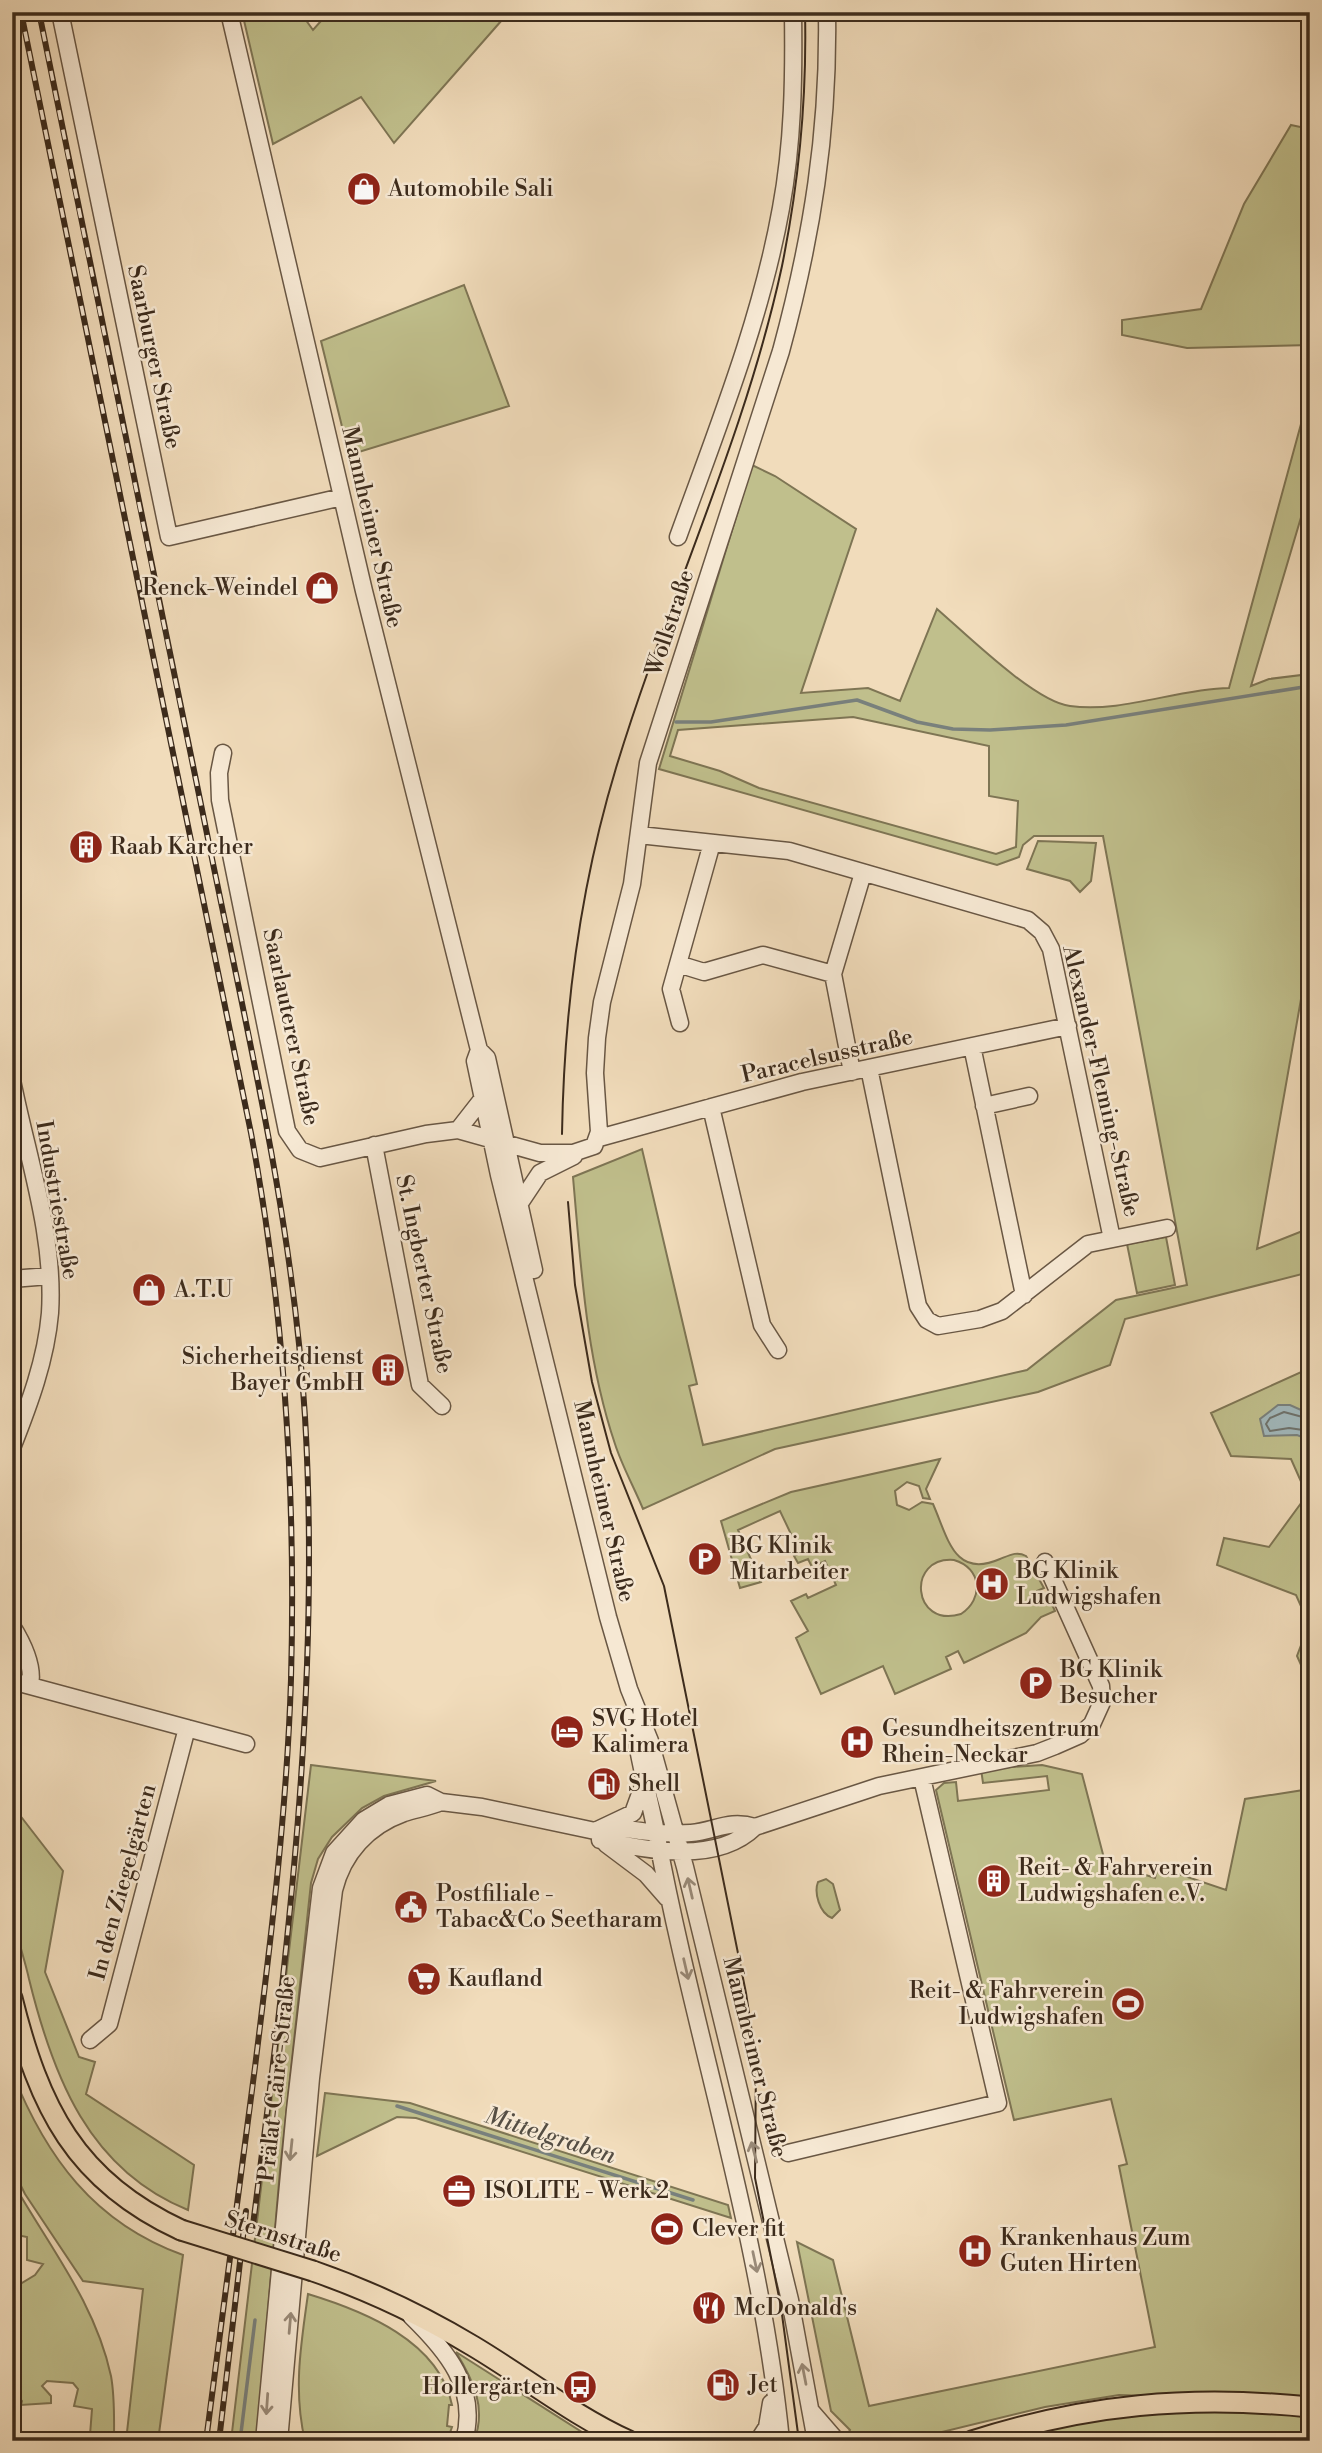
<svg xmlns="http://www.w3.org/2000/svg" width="1322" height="2453" viewBox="0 0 1322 2453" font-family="'Libre Bodoni',serif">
<rect width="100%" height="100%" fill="#f1dcbb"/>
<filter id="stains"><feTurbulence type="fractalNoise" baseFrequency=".00286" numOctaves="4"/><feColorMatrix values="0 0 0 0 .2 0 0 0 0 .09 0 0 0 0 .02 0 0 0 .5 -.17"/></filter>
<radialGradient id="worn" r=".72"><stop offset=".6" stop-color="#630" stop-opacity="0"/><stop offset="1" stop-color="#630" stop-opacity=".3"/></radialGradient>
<path fill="#c0bf8c" stroke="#7e7554" stroke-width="2" fill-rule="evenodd" d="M242,12h58l13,18 16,-18h180l-115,131 -33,-46 -88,47z
M1291,125l19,4v216l-123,3 -65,-13v-15l79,-11 43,-105z
M464,285l45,121 -160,49 -28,-114z
M1310,391v96l-59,199 18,-7 41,-5v274l-53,301 53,-21v44l-185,47 -15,46 -72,27 -263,57 -132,60c-9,-22 -21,-43 -28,-65 -29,-86 -34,-177 -42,-267l69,-28 55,235 -8,2 14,59 324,-75 89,-70 71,-15 -84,-449h-69l-11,9 -4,12 -22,8 -338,-96 93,-304 23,11 81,53 -55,164 67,-5 32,13 37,-92c29,25 98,93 133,97 53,7 106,-17 159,-18zM853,717l136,29v50l29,5 -2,46 -20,7 -237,-66 -39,-17 -50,-15 8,-26z
M1038,841l58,2 -5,38 -11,11 -10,-11 -43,-12z
M1166,1237l9,48 -38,8 -10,-49z
M1310,1368v317l-13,-29 12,-32 -13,-29 -79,-30 7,-27 45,9 38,-52 -16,-36 -60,-3 -20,-43z
M940,1459l-14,30 4,10 -7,-1 -4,-12 -12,-4 -12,9 2,14 12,5 13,-8 11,2c15,34 21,75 67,55 10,-4 17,-8 26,-3l18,32 -7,3v8l12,-1 6,13 -14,6 -15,16 -62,30 -6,-12 -12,6 5,12 -56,25 -12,-28 -62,28 -25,-56 12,-7 -17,-30 15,-7 2,4 28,-13 -11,-24 -13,6 -4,-8 -10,4 -4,-7 6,-3 -20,-42 -42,19 23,52 -21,6 -19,-67 70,-29zM954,1560c28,8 30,39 7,54 -49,15 -55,-58 -7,-54z
M311,1765l125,16 -52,15 -22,12 -30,29 -14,22 -7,24 -31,287 -23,271h-26z
M1042,1765l40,9 23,88 50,16 3,-11 68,23 19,-91 65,-10v612l-191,-6 -74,12 -140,34h-57l-4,-1 6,-10 -19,-19 -34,-169 36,18 36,146 286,-59 -36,-181 8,-2 -16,-65 -97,21 -78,-330 8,-7 12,-1 2,19 91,-11 -2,-14 -64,7 -2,-14z
M12,1805l51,66 -18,101 34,85 16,5 -9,32 108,71 -6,45c-99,-40 -135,-133 -159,-231 -5,-23 -15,-49 -17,-72 -2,-34 0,-68 0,-102z
M826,1879l7,5 7,26 -8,8c-13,-5 -18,-26 -14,-36z
M12,2072c34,85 82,151 171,183l-25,186h-32l17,-152 -60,-8 -58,-87 -13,-26z
M325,2093l85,10 318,102 3,13 -315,-100 -19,-1 -80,39z
M12,2181c36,64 83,121 99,195 4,22 3,43 3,65l-24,-6 2,-26 -18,-3 4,-17 -5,-6 -26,-2 -5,5 9,10v7l-30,2 1,-4 -10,-10v-102l23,-14 8,-11 -16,-4v-23l-15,-3z
M308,2294c56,17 131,47 144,111h-3l-2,21 5,1 -5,14h-142c-12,-51 -4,-97 3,-147z
M456,2352l140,89h-122c13,-33 -1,-61 -18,-89z
M1177,2408l133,7v26h-295l47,-15z"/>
<path fill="#a1b8bc" stroke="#79807c" stroke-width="2" d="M1278,1405h12l20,9v26l-13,-5 -33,1 -4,-17z"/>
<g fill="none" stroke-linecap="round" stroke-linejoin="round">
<path stroke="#6e726c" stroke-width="2" d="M1310,1419l-26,-7 -14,6 -4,6 4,7 19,-3 21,3"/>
<path stroke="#79807c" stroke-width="3.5" d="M676,722h35l146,-22 60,22 36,7 37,1 76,-5 244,-39
M397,2106l296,94
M240,2441l15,-121"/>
<g stroke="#695744" stroke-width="19">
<path id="minor" d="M60,12l109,525 173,-40
M229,12l135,579 115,459 8,8 47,212
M678,537c39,-108 83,-217 103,-329 12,-65 13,-130 12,-196
M223,753l-4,20 1,27 67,331 13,19 20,8 106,-24 32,-4 82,23h33l21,-7 5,-14 -4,-59 2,-35 5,-36 30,-118 16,-121 133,-412c31,-114 48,-220 46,-339
M639,835l150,16 239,69 14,12 9,17 61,290
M712,843l-34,121 26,8 59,-17 70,19
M678,964l-7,25 9,34
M972,1046l52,249
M479,1050l-4,11 24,114 109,442 21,72 21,52 35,126 105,433 26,141
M869,1068l49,238 9,14 11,6 42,-7 22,-8 86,-67 79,-16
M852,1072l-19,-98 30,-101
M12,1080c15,76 43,155 38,233 -4,47 -21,92 -38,135
M984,1106l45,-10
M711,1107l51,218 16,25
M458,1130l25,-32
M599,1138l203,-56 266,-56
M374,1145l46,240 22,21
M520,1203l20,-30 34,-17
M12,1279l37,-3
M12,1626c10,16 22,40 18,59
M12,1681l234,63
M632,1712c5,43 17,83 25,125 38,203 104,398 124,604
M609,1826c28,5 54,9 82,7 24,-2 38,-14 64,-6
M600,1840c48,10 116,25 155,-13l124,-41 158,-33 18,-7 25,-11 12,-11 10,-22 -1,-16 -56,-124
M606,1844l40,30 21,24
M90,2040l19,-16 78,-296
M788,2153l210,-50 -76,-325
M411,2316c35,34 68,72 53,125
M811,2411l26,30
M264,2441l31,-331 26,-222 13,-35 30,-33 25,-15 38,-10 14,7 41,5 113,24 38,-18 12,-33
M279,2441l32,-363 23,-188c9,-37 34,-64 70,-77 13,-4 25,-6 37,-11
M758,2441l9,-14 4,-24"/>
</g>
<g stroke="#3c2b1c" stroke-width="23">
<path id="major" d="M12,1998c27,109 63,183 169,232
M313,2271c55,19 110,45 160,75 52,31 101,70 156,95
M972,2441c115,-37 218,-46 338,-34"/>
</g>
<use href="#minor" stroke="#f6e8d3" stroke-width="16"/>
<use href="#major" stroke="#f1dcbb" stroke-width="19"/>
<path stroke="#3c2b1c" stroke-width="2" d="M562,1134c2,-124 18,-247 54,-366 51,-168 129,-330 166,-502 17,-84 25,-168 23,-254
M568,1202l7,83 17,97 19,71 53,133 82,407 10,66 -1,119 26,129 18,134"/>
<g stroke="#3c2b1c" stroke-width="6">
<path id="rail" d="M21,12l230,1121c34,181 45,363 40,546 -4,130 -20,259 -36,388 -16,125 -33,249 -49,374
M39,12c55,273 111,545 167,817 39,195 87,389 99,588 16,271 -18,540 -52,808
M219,2441l27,-230"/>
</g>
<use href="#rail" stroke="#f6e8d3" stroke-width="3.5" stroke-dasharray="10" stroke-linecap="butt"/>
<g stroke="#3c2b1c" stroke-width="23" stroke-linecap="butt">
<path id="major-bridge" d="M181,2230l132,41"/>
</g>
<use href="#major-bridge" stroke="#f1dcbb" stroke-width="19"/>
</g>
<defs><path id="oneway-shaft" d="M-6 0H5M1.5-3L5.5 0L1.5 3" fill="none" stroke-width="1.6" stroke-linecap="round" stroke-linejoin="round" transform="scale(1.75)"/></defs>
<g stroke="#998a78">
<use href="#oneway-shaft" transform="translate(690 1888) rotate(-103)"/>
<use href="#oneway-shaft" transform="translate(686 1969) rotate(77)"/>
<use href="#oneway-shaft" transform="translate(291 2150) rotate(96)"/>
<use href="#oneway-shaft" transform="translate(754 2152) rotate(-105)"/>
<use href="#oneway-shaft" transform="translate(755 2262) rotate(78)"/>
<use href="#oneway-shaft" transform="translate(290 2323) rotate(-85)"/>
<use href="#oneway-shaft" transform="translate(804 2374) rotate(-101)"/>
<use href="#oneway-shaft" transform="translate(267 2404) rotate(94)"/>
</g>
<defs>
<g id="shop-disc" transform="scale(1.75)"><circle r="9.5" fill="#8f2418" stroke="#f6e8d3"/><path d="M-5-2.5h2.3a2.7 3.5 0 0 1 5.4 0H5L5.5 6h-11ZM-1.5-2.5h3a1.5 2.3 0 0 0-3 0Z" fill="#fff"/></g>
<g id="building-disc" transform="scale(1.75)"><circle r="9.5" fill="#8f2418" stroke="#f6e8d3"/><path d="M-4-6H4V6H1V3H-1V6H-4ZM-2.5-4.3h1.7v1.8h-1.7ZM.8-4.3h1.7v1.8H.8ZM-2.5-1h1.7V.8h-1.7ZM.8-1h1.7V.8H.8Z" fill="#fff"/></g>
<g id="parking-disc" transform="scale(1.75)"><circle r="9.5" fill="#8f2418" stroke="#f6e8d3"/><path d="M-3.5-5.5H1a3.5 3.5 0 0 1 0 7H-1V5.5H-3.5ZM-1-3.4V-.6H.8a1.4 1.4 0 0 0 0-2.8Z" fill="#fff"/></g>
<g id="hospital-disc" transform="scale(1.75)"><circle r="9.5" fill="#8f2418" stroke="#f6e8d3"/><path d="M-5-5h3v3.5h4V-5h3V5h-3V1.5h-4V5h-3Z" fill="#fff"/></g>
<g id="hotel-disc" transform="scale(1.75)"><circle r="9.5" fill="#8f2418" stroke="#f6e8d3"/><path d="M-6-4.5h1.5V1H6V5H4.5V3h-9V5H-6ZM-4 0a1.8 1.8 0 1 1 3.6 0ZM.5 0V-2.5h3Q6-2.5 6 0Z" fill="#fff"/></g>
<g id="fuel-disc" transform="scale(1.75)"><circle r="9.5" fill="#8f2418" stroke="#f6e8d3"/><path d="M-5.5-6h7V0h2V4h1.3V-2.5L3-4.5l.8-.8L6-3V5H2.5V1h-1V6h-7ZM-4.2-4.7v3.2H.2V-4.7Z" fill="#fff"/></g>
<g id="civic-disc" transform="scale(1.75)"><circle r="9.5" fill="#8f2418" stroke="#f6e8d3"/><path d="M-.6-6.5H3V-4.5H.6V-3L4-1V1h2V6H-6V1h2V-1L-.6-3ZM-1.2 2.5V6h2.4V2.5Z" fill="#fff"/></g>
<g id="supermarket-disc" transform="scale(1.75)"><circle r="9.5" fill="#8f2418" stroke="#f6e8d3"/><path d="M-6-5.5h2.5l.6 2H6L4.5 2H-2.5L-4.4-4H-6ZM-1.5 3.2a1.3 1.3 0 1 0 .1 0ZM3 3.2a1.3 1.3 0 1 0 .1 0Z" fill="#fff"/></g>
<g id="stadium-disc" transform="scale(1.75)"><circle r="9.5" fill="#8f2418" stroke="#f6e8d3"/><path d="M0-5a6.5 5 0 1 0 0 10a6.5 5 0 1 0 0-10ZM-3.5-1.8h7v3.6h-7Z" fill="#fff"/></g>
<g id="office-disc" transform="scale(1.75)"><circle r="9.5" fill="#8f2418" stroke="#f6e8d3"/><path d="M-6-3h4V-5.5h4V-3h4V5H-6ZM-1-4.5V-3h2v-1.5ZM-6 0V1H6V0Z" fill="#fff"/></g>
<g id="restaurant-disc" transform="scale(1.75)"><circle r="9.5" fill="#8f2418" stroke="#f6e8d3"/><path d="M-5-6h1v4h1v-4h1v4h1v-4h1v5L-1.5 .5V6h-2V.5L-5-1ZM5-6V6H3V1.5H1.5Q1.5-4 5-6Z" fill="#fff"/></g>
<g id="bus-disc" transform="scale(1.75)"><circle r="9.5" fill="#8f2418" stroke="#f6e8d3"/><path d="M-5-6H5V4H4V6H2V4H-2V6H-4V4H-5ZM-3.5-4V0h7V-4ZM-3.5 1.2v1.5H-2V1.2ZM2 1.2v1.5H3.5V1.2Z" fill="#fff"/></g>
</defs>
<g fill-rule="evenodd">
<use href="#shop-disc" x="364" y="189"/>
<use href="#shop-disc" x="322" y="588"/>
<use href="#building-disc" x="86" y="847"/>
<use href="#shop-disc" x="149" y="1290"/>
<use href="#building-disc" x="388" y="1370"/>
<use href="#parking-disc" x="705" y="1559"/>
<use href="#hospital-disc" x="992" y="1584"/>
<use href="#parking-disc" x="1036" y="1683"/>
<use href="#hotel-disc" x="567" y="1732"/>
<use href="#hospital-disc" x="857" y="1742"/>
<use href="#fuel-disc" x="604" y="1784"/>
<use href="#building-disc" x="994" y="1881"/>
<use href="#civic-disc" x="411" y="1907"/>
<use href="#supermarket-disc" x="424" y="1979"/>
<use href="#stadium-disc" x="1128" y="2004"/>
<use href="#office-disc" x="459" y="2191"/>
<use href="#stadium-disc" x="667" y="2229"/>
<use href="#hospital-disc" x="975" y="2251"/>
<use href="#restaurant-disc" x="709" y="2308"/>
<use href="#fuel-disc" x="723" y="2385"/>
<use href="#bus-disc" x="580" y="2387"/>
</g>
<g text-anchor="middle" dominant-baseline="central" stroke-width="5" stroke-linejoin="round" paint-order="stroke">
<g font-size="23" fill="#3c2b1c" stroke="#f6e8d3" text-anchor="start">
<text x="388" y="189">Automobile Sali</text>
<text x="298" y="588" text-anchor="end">Renck-Weindel</text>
<text x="110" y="847">Raab Karcher</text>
<text x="174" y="1290">A.T.U</text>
<text x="364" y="1357" text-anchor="end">Sicherheitsdienst<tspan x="364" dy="26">Bayer GmbH</tspan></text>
<text x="730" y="1546">BG Klinik<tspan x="730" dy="26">Mitarbeiter</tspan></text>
<text x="1016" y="1571">BG Klinik<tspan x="1016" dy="26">Ludwigshafen</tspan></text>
<text x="1060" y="1670">BG Klinik<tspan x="1060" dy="26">Besucher</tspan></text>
<text x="592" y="1719">SVG Hotel<tspan x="592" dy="26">Kalimera</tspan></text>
<text x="882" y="1729">Gesundheitszentrum<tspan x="882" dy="26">Rhein-Neckar</tspan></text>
<text x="628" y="1784">Shell</text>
<text x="1018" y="1868">Reit- &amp; Fahrverein<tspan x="1018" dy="26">Ludwigshafen e.V.</tspan></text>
<text x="436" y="1894">Postfiliale -<tspan x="436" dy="26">Tabac&amp;Co Seetharam</tspan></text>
<text x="448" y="1979">Kaufland</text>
<text x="1104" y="1991" text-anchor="end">Reit- &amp; Fahrverein<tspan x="1104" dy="26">Ludwigshafen</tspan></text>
<text x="484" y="2191">ISOLITE - Werk 2</text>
<text x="692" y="2229">Clever fit</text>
<text x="1000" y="2238">Krankenhaus Zum<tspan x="1000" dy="26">Guten Hirten</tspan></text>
<text x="734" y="2308">McDonald's</text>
<text x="748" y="2385">Jet</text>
<text x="556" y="2387" text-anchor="end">Hollergärten</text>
</g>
<g font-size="23" fill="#3c2b1c" stroke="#f6e8d3">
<text transform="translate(154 357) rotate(78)">Saarburger Straße</text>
<text transform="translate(372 527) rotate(77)">Mannheimer Straße</text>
<text transform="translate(670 623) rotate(-72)">Wollstraße</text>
<text transform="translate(291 1027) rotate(78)">Saarlauterer Straße</text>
<text transform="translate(827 1056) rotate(-13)">Paracelsusstraße</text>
<text transform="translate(1101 1081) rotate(77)">Alexander-Fleming-Straße</text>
<text transform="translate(57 1200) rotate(80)">Industriestraße</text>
<text transform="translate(424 1274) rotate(78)">St. Ingberter Straße</text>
<text transform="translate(604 1501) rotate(77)">Mannheimer Straße</text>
<text transform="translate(123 1882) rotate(-75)">In den Ziegelgärten</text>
<text transform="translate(755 2057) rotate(76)">Mannheimer Straße</text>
<text transform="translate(277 2079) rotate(-84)">Prälat-Caire-Straße</text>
<text transform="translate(283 2237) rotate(18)">Sternstraße</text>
</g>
<g font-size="24" font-style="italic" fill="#554e44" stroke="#f6e8d3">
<text transform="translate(550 2136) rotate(18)">Mittelgraben</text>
</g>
</g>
<rect width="1322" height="2453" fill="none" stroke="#f1dcbb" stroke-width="42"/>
<rect x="14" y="14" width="1294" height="2425" fill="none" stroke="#3c2b1c" stroke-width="3.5"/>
<rect x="21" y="21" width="1280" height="2411" fill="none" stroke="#3c2b1c" stroke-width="2"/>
<rect width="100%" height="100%" filter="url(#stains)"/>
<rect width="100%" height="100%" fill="url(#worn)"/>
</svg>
